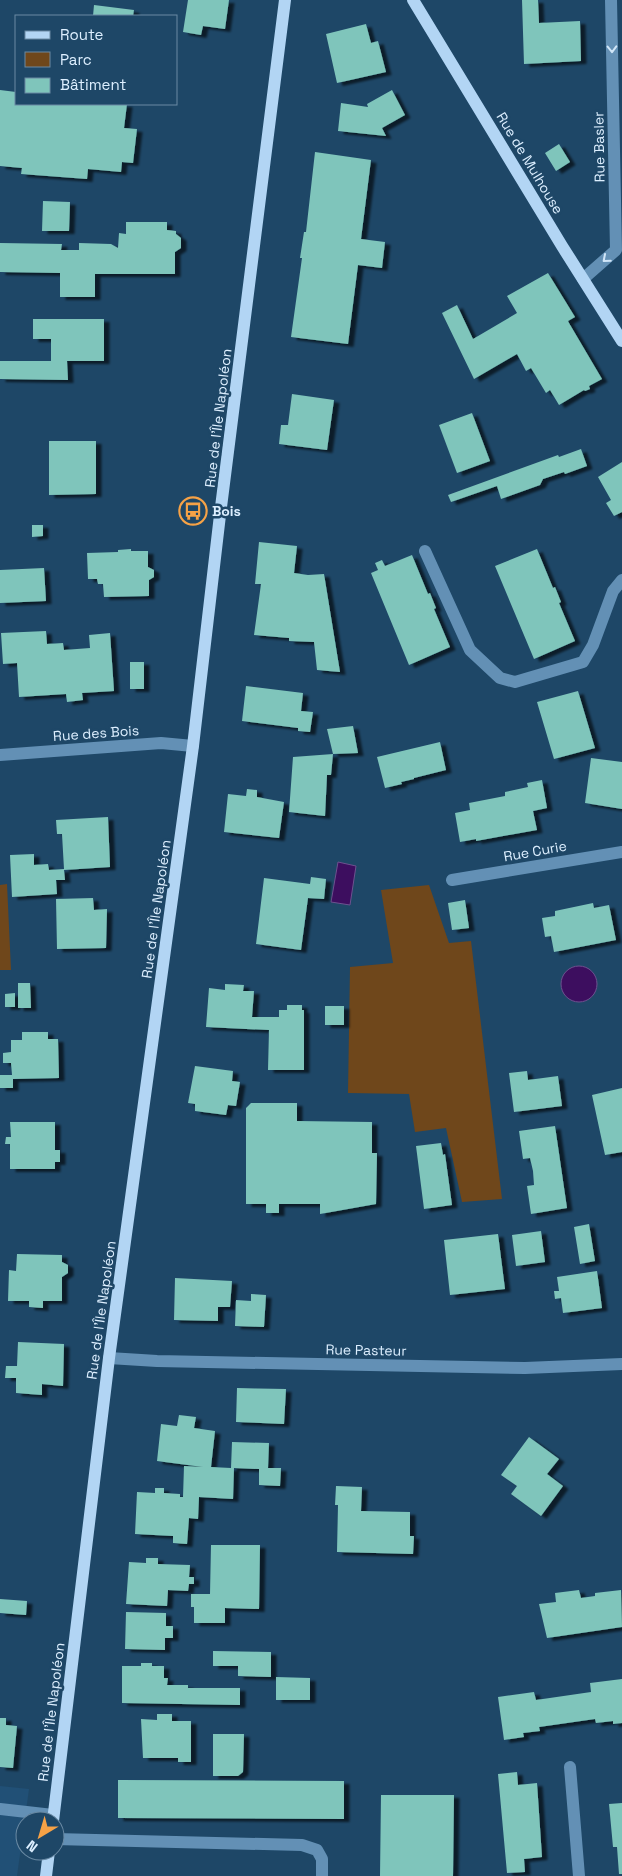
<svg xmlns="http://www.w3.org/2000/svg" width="622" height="1876" viewBox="0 0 622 1876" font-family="'Space Grotesk',sans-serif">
<defs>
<filter id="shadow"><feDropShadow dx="5.5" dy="3" stdDeviation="1" flood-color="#0009"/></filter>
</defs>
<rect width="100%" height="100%" fill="#1e4767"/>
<path fill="#215076" d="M0,1786l29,3 -12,87h-17z"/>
<path fill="#6f471b" d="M7,884l4,86h-11v-85z
M429,885l20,58 22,-2 31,258 -40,3 -16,-74 -31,4 -6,-38 -61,-1 2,-126 43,-4 -12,-73z"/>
<path fill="#3d0e5f" stroke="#6d528f" d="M338,862l18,4 -6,39 -19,-3z
M561 984a18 18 0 1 1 36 0a18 18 0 1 1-36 0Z"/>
<path fill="#7fc5bb" filter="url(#shadow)" d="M188,0h41l-4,29 -22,-3 -2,9 -18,-3z
M522,0h16l1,23 41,-2 1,40 -57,3z
M94,5l40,5 -1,6h-40z
M366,24l5,19 7,-2 8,31 -49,11 -11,-49z
M0,90l16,2v12h111l-3,24 13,1 -4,34 -11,-1 -1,10 -33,-3 -1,10 -66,-5 1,-6 -22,-2z
M392,90l13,25 -23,13 4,8 -48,-5 3,-28 27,4 -1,-3z
M559,144l11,18 -14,9 -11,-18z
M315,152l56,8 -10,79 24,3 -3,26 -24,-3 -10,79 -57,-7 11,-79h-2l4,-26h2z
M43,201l27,1 -1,29h-27z
M126,222h41v8l9,1v3l5,4v10l-6,4v22h-80v23h-35v-24l-60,-1v-29l62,1 -1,6h18v-7l32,1 7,4 1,-15 7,1z
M548,273l27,44 -7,4 1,2 33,56 -13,7 1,3 -5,2 -1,-1 -25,15 -9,-15 -4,3 -15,-25 -5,3 -9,-17 -43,25 -32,-66 15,-8 16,34 44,-26 -10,-17z
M33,319h71v42h-37l1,19 -68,-1v-18h51v-22h-18z
M292,394l42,6 -7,50 -48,-6 2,-19h7z
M472,413l18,48 -33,12 -18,-48z
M49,441h47v53l-47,1z
M581,449l6,17 -22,8 -1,-2 -21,7 -3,6 -39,14 -4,-13 -46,16 -3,-7 110,-40 1,2z
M622,462v50l-8,4 -8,-13 5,-3 -13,-23z
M32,525h11v11l-11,1z
M259,542l38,4 -3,27 14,2 16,-1 16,98 -23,-2 -3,-28 -25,-1v-3l-35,-3 7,-51h-6z
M131,549v2h17v16l6,3v7l-5,3v16l-45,1 -1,-13h-5l-1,-5h-9l-1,-26 31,-1v-2z
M537,549l16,39 2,-1 6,15 -2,1 16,38 -41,18 -39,-93z
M412,555l16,39 2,-1 6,15 -2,1 16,38 -41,18 -38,-92 7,-3 -3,-7 7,-3 3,6z
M44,568l2,33 -46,2v-33z
M46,631l1,13 16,-1 1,7 26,-2 -1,-13 21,-2 4,58 -32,2 1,7 -16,2 -1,-8 -47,3 -2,-34 -14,1 -2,-31z
M130,662h14v27h-14z
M246,686l57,7 -2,18 12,1 -3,20 -12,-1v-3l-56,-7z
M578,691l17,57 -41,11 -17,-57z
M353,726l5,27 -25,1 -6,-25z
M440,742l6,28 -32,8v1l-13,3 1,2 -17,4 -8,-31z
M333,754l-2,21h-4l-2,41 -36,-4 4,-55z
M591,758l31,4v47l-37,-6z
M542,780l5,28 -14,3 4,19 -61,11v-2l-16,3 -5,-29 15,-3 -1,-7 36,-7v-4l23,-5 -1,-4z
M247,789l10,1v7l27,5 -5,36 -55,-6 4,-38 18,2z
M108,817l2,50 -46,3 1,10h-9l1,14 -45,3 -2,-42 24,-1v11l14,-1 1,6 15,-1 -2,-35h-5l-1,-14z
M311,877l15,2 -2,20 -16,-1 -7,52 -45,-6 8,-66 46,6z
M93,898l1,12 13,-1 -1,39 -49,1 -1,-50z
M465,900l4,28 -17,2 -4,-27z
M593,903l1,5 15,-3 7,35 -62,12 -3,-16 -6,1 -3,-19 13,-2v-5z
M18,983h12l1,25h-13z
M225,984l19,1 -1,6h11l-2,26h27v-7h8v-5h15v5h2v60h-36l1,-40 -63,-3 3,-39 16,2z
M15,993v14h-10v-13z
M325,1006h19v19h-19z
M22,1032h26v7h10l1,39 -46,1v9h-13v-13h12l-1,-12h-8v-10l8,-1v-12h11z
M195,1066l38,5 -1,10 8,1 -4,24 -8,-1 -2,10 -31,-4v-7l-7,-1z
M527,1071l1,9 30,-4 4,30 -48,6 -5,-39z
M622,1088v64l-17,3 -13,-60z
M251,1103h46v18l75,1v31h5l-1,51 -56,10v-10h-41v9h-13v-9h-20v-96z
M10,1122h45v28h5v12h-5v7h-45v-25h-5l1,-7h5z
M555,1126l12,82 -36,6 -4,-28 7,-1 -1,-14 -3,-13 -7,1 -4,-28z
M441,1143l2,12 2,-1 7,51 -28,4 -8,-63z
M589,1224l6,37 -15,3 -6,-37z
M541,1231l4,31 -29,4 -4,-31z
M498,1234l7,55 -55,6 -6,-55z
M17,1254l45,1v7l6,3v8l-6,4v24h-19v7l-14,-1v-6h-21l1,-31 7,1z
M597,1271l5,37 -39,5 -2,-15 -6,1 -1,-8h5l-2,-14z
M175,1278l57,3 -2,26h-12v14l-44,-1z
M251,1294l15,1 -2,32 -29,-1 1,-26 15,1z
M18,1342l46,2 -1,42 -21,-2v11l-26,-2v-15h-11l1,-12h11z
M237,1388l49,1 -2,35 -48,-2z
M179,1415l17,2 -2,11 21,3 -4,36 20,1 1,-26 37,1 -1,25h13l-1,18 -21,-1v-16l-25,-1 -1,31 -34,-2 -1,22 -9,-1 -2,26 -14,-1v-7l-38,-2 2,-42 18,1v-5h9v5l16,1v3h3l1,-31 19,1 -46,-6 4,-37 16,2z
M529,1437l30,22 -12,15 16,12 -22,30 -30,-22 6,-8 -16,-11z
M336,1486l26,1 -1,24 49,1v24h4l-1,18 -76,-2 1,-47h-3z
M211,1545h49l-1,64 -34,-1v15h-31v-16h-3v-13h19z
M146,1558h12v6l32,1 -1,12h5v7h-5l-1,7 -20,-1 -1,16 -41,-2 3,-42 17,1z
M579,1590l2,8 14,-2v-3l26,-3 1,37 -75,11 -8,-34 17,-2 -1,-9z
M0,1599l27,2 -1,14 -26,-2z
M126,1612l40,1v13h7v12h-8v12l-40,-1z
M213,1651l58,1v25l-33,-1v-10h-25z
M141,1663h11v3h12v12h4l-1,7h21v3h52v17l-118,-2v-37h19z
M276,1677l34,1v22h-34z
M622,1679v44l-9,1v-3l-17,2 -1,-4 -56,8 1,4 -17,2 1,4 -20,3 -6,-43 36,-5 2,8 55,-8 -1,-9z
M157,1714h15v7h19v41h-13v-4h-35l-2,-39 16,1z
M0,1718h6v7l11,1 -4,42 -13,-1z
M213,1734h31l-1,38 -5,4h-25z
M517,1772l1,13 19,-2 5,74 -18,2 1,13 -18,1 -9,-99z
M118,1780l226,1v38l-226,-1z
M381,1795h73l-1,81h-73z
M622,1803v71h-3l-2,-27h-4l-4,-43z"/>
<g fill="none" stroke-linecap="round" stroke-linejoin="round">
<path stroke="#6390b5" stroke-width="12" d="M583,279l33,-29 -5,-250
M425,551l45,99 30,28 15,4 68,-20 10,-17 20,-54 9,-11
M0,755l161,-12 32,3
M452,880l170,-28
M109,1358l48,3 368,7 97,-4
M570,1767l9,109
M0,1809l53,6
M55,1839l247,6 15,5 5,9v17"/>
<path stroke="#b2d5f4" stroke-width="12" d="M413,0l149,246 60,95
M53,1821l56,-463 84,-612 27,-231 65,-515
M46,1876l3,-25"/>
</g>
<defs><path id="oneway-chevron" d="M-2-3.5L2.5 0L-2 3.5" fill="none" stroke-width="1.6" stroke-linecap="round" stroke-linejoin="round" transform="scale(1.25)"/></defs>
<g stroke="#d1e6f8">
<use href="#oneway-chevron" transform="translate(612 49) rotate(89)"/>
<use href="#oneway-chevron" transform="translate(606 259) rotate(139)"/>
</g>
<defs>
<g id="bus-ring" transform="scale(1.4375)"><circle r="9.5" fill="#1e4767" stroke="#f6a246" stroke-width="1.5"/><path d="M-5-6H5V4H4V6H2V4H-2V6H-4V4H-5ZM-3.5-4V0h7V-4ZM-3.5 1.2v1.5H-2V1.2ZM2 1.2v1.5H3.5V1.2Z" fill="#f6a246"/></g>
</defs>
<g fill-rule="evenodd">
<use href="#bus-ring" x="193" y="511"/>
</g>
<g text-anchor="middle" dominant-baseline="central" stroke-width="5" stroke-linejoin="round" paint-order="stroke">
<g font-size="14" fill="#ddefff" stroke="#1e4767">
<text transform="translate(599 147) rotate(-91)">Rue Basler</text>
<text transform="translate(530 163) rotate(59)">Rue de Mulhouse</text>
<text transform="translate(218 418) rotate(-83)">Rue de l'Île Napoléon</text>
<text transform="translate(96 733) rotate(-4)">Rue des Bois</text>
<text transform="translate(535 851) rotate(-10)">Rue Curie</text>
<text transform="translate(156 909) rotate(-82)">Rue de l'Île Napoléon</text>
<text transform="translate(101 1310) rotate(-82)">Rue de l'Île Napoléon</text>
<text transform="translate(366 1350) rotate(1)">Rue Pasteur</text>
<text transform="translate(51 1712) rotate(-83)">Rue de l'Île Napoléon</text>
</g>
<g font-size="14" font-weight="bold" fill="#ddefff" stroke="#1e4767" text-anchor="start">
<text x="212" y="511">Bois</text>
</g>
</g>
<rect x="15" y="15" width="162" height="90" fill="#1e4767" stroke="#6a8aa4"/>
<rect x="25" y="31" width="25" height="8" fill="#b2d5f4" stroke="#6a8aa4"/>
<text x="60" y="40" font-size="15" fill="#ddefff">Route</text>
<rect x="25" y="52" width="25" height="15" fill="#6f471b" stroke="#6a8aa4"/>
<text x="60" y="65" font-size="15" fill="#ddefff">Parc</text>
<rect x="25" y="78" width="25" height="15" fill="#7fc5bb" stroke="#6a8aa4"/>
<text x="60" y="90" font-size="15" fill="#ddefff">Bâtiment</text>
<g transform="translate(40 1836) rotate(218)"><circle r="24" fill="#1e4767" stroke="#6a8aa4"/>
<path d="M0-4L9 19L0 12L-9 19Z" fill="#f6a246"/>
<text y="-8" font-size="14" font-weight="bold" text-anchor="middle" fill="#ddefff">N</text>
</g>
</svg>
